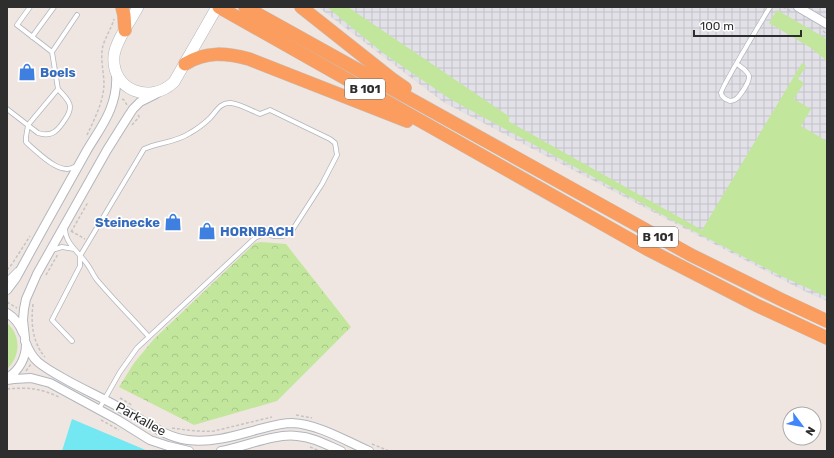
<svg xmlns="http://www.w3.org/2000/svg" width="834" height="458" viewBox="0 0 834 458" font-family="Rubik,sans-serif">
<defs>
<pattern id="industrial-grid" width="8" height="8" patternUnits="userSpaceOnUse"><rect width="8" height="8" fill="#e2e1e8"/><path d="M0 4h8M4 0v8" fill="none" stroke="#c2c1c7"/></pattern>
<pattern id="forest-crowns" width="20" height="18" patternUnits="userSpaceOnUse"><rect width="20" height="18" fill="#c3e69d"/><path d="M2 6a3 3 0 1 1 6 0M12 15a3 3 0 1 1 6 0" fill="none" stroke="#a8c688"/></pattern>
</defs>
<rect width="100%" height="100%" fill="#efe6e1"/>
<path fill="url(#industrial-grid)" d="M318,7h509v294l-25,-11 -359,-188z"/>
<path fill="#c3e69d" d="M327,7h21l162,110 -2,4 194,109 100,-167 4,3 -8,13 6,4 -10,16 17,10 -10,17 26,15v156l-50,-23 -103,-53 -224,-122 -67,-46z
M777,10l50,29v22l-16,-13 -42,-25z
M7,323c14,12 14,33 0,46z"/>
<path fill="url(#forest-crowns)" d="M261,242l25,2 65,83 -74,74 -83,24 -75,-38 15,-24 20,-24 101,-96z"/>
<path fill="#73e7f2" d="M72,419l76,32h-86z"/>
<g fill="none" stroke-linecap="round" stroke-linejoin="round">
<g stroke="#b1b6be" stroke-width="5.5">
<path id="service" d="M30,7l-13,18 35,27 6,37 -30,36 -2,12v5l3,3c11,9 32,32 47,21
M32,37l22,-30
M52,52l25,-37
M737,64c4,3 10,6 12,12 1,5 -8,19 -13,23 -2,2 -3,1 -6,2 -3,-1 -8,-3 -9,-8 0,-5 43,-76 49,-86
M7,109l31,24c15,5 21,-4 28,-15 2,-3 4,-7 4,-11 0,-7 -8,-13 -12,-18
M65,228c0,16 14,24 22,36 4,5 6,11 10,16 16,19 35,38 52,57
M52,250l10,-3 12,2
M7,280l10,-10
M72,341l-20,-21 28,-54v-10l64,-107c15,-7 31,-6 46,-16 7,-4 14,-9 20,-15 6,-6 10,-16 21,-15 9,1 21,8 29,11l10,-4 60,29 5,4 2,12 -15,29 -29,45 -10,7h-9l-11,-2 -8,4 -118,110 -17,24 -21,37"/>
</g>
<g stroke="#b1b6be" stroke-width="10">
<path id="minor" d="M798,7l29,17
M7,290l9,-12 11,-20c19,-35 39,-70 59,-106 8,-14 18,-27 24,-42 5,-12 7,-23 6,-36
M7,313c8,5 13,12 16,20
M25,338l-2,-18 1,-11 2,-10 11,-25 70,-124 22,-35 4,-6 7,-7 16,-8
M25,341c3,8 6,15 13,21 7,6 16,11 25,16 19,11 40,20 59,31 22,11 41,28 66,31 24,3 46,-4 68,-10 12,-3 24,-7 36,-7 26,1 54,18 77,28
M7,378c12,-7 19,-20 19,-34
M7,380l7,-1 17,-1 19,5 68,37 32,20 18,6 21,5
M221,451c23,-4 54,-18 76,-15 16,1 30,9 44,15"/>
</g>
<g stroke="#b1b6be" stroke-width="12">
<path id="secondary" d="M138,7c-7,13 -23,35 -24,49 -3,34 36,49 60,26l43,-75"/>
</g>
<g stroke="#c4c4c4" stroke-width="14">
<path id="trunk" d="M122,7l2,8 1,15
M219,7l428,242 109,56 71,33
M245,7l446,248 91,45 45,21
M301,7l91,72 13,9
M185,64c21,-13 41,-11 64,-5l158,62"/>
</g>
<path stroke="#c4c4c4" stroke-width="1.5" stroke-dasharray="3 2" stroke-linecap="butt" d="M783,7l9,5
M823,31l4,3
M122,99l2,1 3,5
M132,125l7,-8 -1,-3
M87,135c7,-15 16,-32 17,-50 0,-11 -3,-22 -2,-34 1,-11 9,-21 12,-32
M71,231l14,8
M71,232l16,-28v-2
M7,270l5,-6 18,-28
M46,275l12,-21
M7,302l10,6
M33,304c-2,18 -1,33 8,48
M41,352l4,5
M26,371l5,-7
M7,389c22,-2 32,-1 52,8
M120,398l12,7
M296,415l16,3
M101,420l18,10
M172,428c14,2 28,4 42,3l58,-14
M372,444l17,7
M310,447l10,4"/>
<use href="#service" stroke="#fff" stroke-width="4"/>
<use href="#minor" stroke="#fff" stroke-width="8"/>
<use href="#secondary" stroke="#fff" stroke-width="11"/>
<use href="#trunk" stroke="#fa9d5e" stroke-width="13"/>
</g>
<defs>
<g id="shop-bare" transform="scale(1.38)"><path d="M-5-2.5h2.3a2.7 3.5 0 0 1 5.4 0H5L5.5 6h-11ZM-1.5-2.5h3a1.5 2.3 0 0 0-3 0Z" fill="#3f7fe0" stroke="#fff" stroke-width="2.5" paint-order="stroke"/></g>
</defs>
<g fill-rule="evenodd">
<use href="#shop-bare" x="27" y="72"/>
<use href="#shop-bare" x="173" y="222"/>
<use href="#shop-bare" x="207" y="231"/>
</g>
<g text-anchor="middle" dominant-baseline="central" stroke-width="3.5" stroke-linejoin="round" paint-order="stroke">
<g fill="#fff" stroke="#6d6d6d" stroke-width="1">
<rect x="345" y="79" width="40" height="20" rx="3"/>
<rect x="638" y="227" width="40" height="20" rx="3"/>
</g>
<g font-size="12" font-weight="bold" fill="#2e2e2e">
<text x="365" y="89">B 101</text>
<text x="658" y="237">B 101</text>
</g>
<g font-size="13" font-weight="bold" fill="#366cbe" stroke="#fff" text-anchor="start">
<text x="40" y="72">Boels</text>
<text x="160" y="222" text-anchor="end">Steinecke</text>
<text x="220" y="231">HORNBACH</text>
</g>
<g font-size="13" fill="#2e2e2e" stroke="#fff">
<text transform="translate(141 419) rotate(29)">Parkallee</text>
</g>
</g>
<rect width="834" height="458" fill="none" stroke="#2e2e2e" stroke-width="16"/>
<g transform="translate(802 426) rotate(122)"><circle r="19" fill="#ffffff" stroke="#ababab"/>
<path d="M0-3L7 15L0 10L-7 15Z" fill="#3f86fd"/>
<text y="-6" font-size="11" font-weight="bold" text-anchor="middle" fill="#2e2e2e">N</text>
</g>
<path d="M694 30v6h107v-6" fill="none" stroke="#2e2e2e" stroke-width="2"/>
<text x="700" y="30" font-size="12" fill="#2e2e2e" stroke="#ffffff" stroke-width="3" paint-order="stroke">100 m</text>
</svg>
